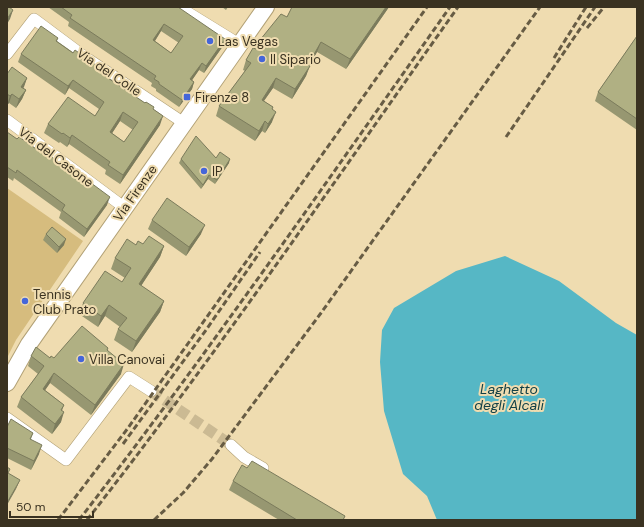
<svg xmlns="http://www.w3.org/2000/svg" width="644" height="527" viewBox="0 0 644 527" font-family="'DM Sans',sans-serif">
<rect width="100%" height="100%" fill="#efdcb0"/>
<path fill="#d6bc7e" d="M7,188l76,53 -67,99 -9,18z"/>
<path fill="#56b7c5" d="M505,256l54,25 57,42 21,12v185h-200l-10,-24 -24,-22 -19,-63 -4,-49 2,-32 12,-22 62,-37z"/>
<g fill="none" stroke-linecap="round" stroke-linejoin="round">
<path stroke="#cbba93" stroke-width="11" stroke-dasharray="11 5.5" stroke-linecap="butt" d="M151,391l80,54"/>
<g stroke="#b2a176" stroke-width="12">
<path id="street" d="M179,7l60,37
M7,54l27,-35 51,38 99,66
M7,120l118,88
M7,418l59,42 63,-83 22,14
M231,445l13,12 19,11"/>
</g>
<g stroke="#b2a176" stroke-width="18">
<path id="secondary" d="M7,383l22,-39 237,-337"/>
</g>
<use href="#street" stroke="#fff" stroke-width="11"/>
<use href="#secondary" stroke="#fff" stroke-width="16"/>
<path stroke="#675c44" stroke-width="3" stroke-dasharray="6 3" stroke-linecap="butt" d="M587,28l17,-21
M554,58l32,-51
M506,137l89,-130
M123,444l83,-114 54,-78
M58,520l70,-92 299,-421
M79,520c129,-167 249,-340 371,-513
M87,520c130,-166 249,-341 371,-513
M154,520l29,-27 29,-34 109,-146 219,-306"/>
</g>
<path fill="#979771" fill-rule="evenodd" d="M48,7h130l45,39 -19,27 -5,-3 -7,10 2,2 -2,7 -13,18 -23,-16v-2l-5,-3 1,-3 -84,-57 1,-4zM161,31l18,12 -8,10 -16,-12z
M222,7h6l-2,3z
M292,7h97l-43,62 -29,-17 -8,14 -3,10 -14,23 -19,-11 -9,13 9,6 -1,2v13l-7,11 -3,-2 -7,10 -39,-25 3,-10 26,-35 -2,-1 3,-10 10,-11 31,-32z
M637,36v94l-42,-29 3,-9z
M58,38l-1,3 96,68 7,16 -40,59 -15,-10 1,-4 -37,-26 -2,3 -7,-5 -1,1 -15,-10 4,-9 47,-8 4,-7 -30,-21 -4,7 -47,-33 3,-8zM120,121l13,9 -9,12 -12,-9z
M7,74l20,4 -4,10 3,2 -4,9 -6,9 -7,-5 -2,2z
M7,132l100,73 -23,32 -25,-19 2,-6 -47,-34 -1,3 -6,-4z
M216,158l13,5 -14,21 -7,-5 -7,10 -22,-26 2,-4z
M152,220l49,14 -15,22 -38,-27z
M46,234l18,11 -7,8 -14,-13z
M143,244l21,2 -4,11 -19,29 23,15 -4,11 -28,40 -18,-12 4,-11 2,-2 -15,-11 -7,11 -19,-13 4,-11 39,-21 3,-4 -14,-9 4,-11 21,-13z
M108,348l-1,3 14,23 -30,41 -41,-32 -5,7 19,15 -2,6 -1,11 -9,12 -35,-27 4,-10 17,-23 -10,-8 3,-10 23,2z
M7,427l26,6 -2,6 8,15 -8,16 -24,-12z
M247,468l98,48 -2,4h-64l-50,-30 4,-9z"/>
<path fill="#7b7b5c" d="M386,7h3l-43,62 4,-10z
M13,10l-3,9 -3,5v-5z
M164,24l-3,7 -10,16 2,-7z
M225,39l-2,7 -19,27 2,-7z
M321,42l-4,10 -12,22 5,-8 -4,10 -14,23 3,-10 13,-24z
M202,63l-3,7 -11,16 2,-7z
M27,78l-3,9 -6,9 3,-9z
M276,78l-3,10 -15,21 4,-9z
M73,80l-4,8 -4,7 3,-9z
M194,82l-2,7 -13,18 3,-7z
M26,90l-4,9 -6,9 3,-9z
M12,94l-3,9 -2,2 3,-9z
M123,112l-3,9 -13,20 3,-9z
M276,112l-4,10 -7,11 3,-9z
M163,116l-3,9 -40,59 3,-9z
M265,121l-3,10 -7,10 4,-10z
M72,135l-3,9 -2,3 3,-9z
M230,159l-1,4 -14,21 2,-4z
M209,175l-1,4 -7,10 2,-4z
M110,197l-3,8 -23,32 3,-8z
M205,225l-4,9 -15,22 3,-9z
M66,239l-2,6 -7,8 2,-6z
M164,246l-4,11 -25,38 4,-11z
M164,301l-4,11 -28,40 4,-11z
M109,305l-4,11 -7,11 3,-11z
M124,364l-3,10 -30,41 4,-10z
M54,373l-4,10 -11,16 4,-10z
M64,412l-3,10 -9,12 3,-10z
M42,445l-3,9 -8,16 3,-9z
M20,480l-4,9 -9,16 1,-4z"/>
<path fill="#b0b083" stroke="#7b7b5c" fill-rule="evenodd" d="M7,7h2l4,3 -6,9z
M61,7h117l47,32 -19,27 -4,-3 -12,16 4,3 -12,18 -23,-16v-2l-5,-3 2,-3 -86,-58 2,-3zM164,24l19,12 -12,17 -18,-13z
M292,7h94l-36,52 -29,-17 -13,23 2,1 -15,23 -19,-11 -14,22 11,7 -1,2 4,3 -8,12 -3,-3 -6,10 -40,-25 32,-43 -5,-3 7,-12 3,1 4,-9 21,-26 6,3z
M41,26l17,12 -2,3 17,12 2,-3 29,21 -2,3 43,29 1,-1 8,5 -1,2 10,7 -40,59 -15,-10 2,-3 -38,-27 -2,3 -7,-5 -1,1 -14,-10 20,-27 27,19 9,-14 -31,-22 -5,6 -47,-32zM123,112l15,10 -14,20 -14,-10z
M637,36v83l-39,-27z
M12,67l15,11 -6,9 5,3 -7,9 -7,-5 -2,2 -3,-2v-20z
M7,132l10,7 2,-2 20,14 2,-2 44,33 2,-2 23,17 -23,32 -25,-19 3,-5 -48,-35 -1,3 -9,-6z
M196,136l20,22 4,-6 10,7 -13,21 -8,-5 -6,10 -22,-26z
M167,198l38,27 -16,22 -37,-27z
M52,227l14,12 -7,8 -13,-13z
M149,236l15,10 -25,38 25,17 -28,40 -18,-12 9,-11 -18,-13 -8,11 -18,-13 22,-32 17,11 9,-14 -16,-10 12,-19 9,6 2,-4 5,3z
M82,326l26,22 -1,2 17,14 -29,41 -41,-32 -11,16 21,16 -3,5 3,2 -9,12 -34,-27 23,-31 -13,-10 5,-9 14,11 1,-2 3,2z
M11,419l22,14 -3,6 12,6 -8,16 -27,-13v-21z
M252,461l93,55 -2,4h-46l-64,-39 9,-16 5,3z
M7,467l3,2 -2,4 12,7 -12,21 -1,-1z"/>
<g fill="#4566d9" stroke="#efdcb0" stroke-width="1.5">
<circle cx="210" cy="41" r="4"/>
<circle cx="262" cy="59" r="4"/>
<rect x="183" y="93" width="8" height="8" rx="2"/>
<circle cx="204" cy="171" r="4"/>
<circle cx="25" cy="301" r="4"/>
<circle cx="81" cy="359" r="4"/>
</g>
<g text-anchor="middle" dominant-baseline="central" stroke-width="4" stroke-linejoin="round" paint-order="stroke">
<g font-size="13" fill="#3a3221" stroke="#efdcb0" text-anchor="start">
<text x="218" y="41">Las Vegas</text>
<text x="270" y="59">Il Sipario</text>
<text x="195" y="97">Firenze 8</text>
<text x="212" y="171">IP</text>
<text x="33" y="294">Tennis<tspan x="33" dy="15">Club Prato</tspan></text>
<text x="89" y="359">Villa Canovai</text>
</g>
<g font-size="13" fill="#3a3221" stroke="#efdcb0">
<text transform="translate(109 72) rotate(34)">Via del Colle</text>
<text transform="translate(56 157) rotate(37)">Via del Casone</text>
<text transform="translate(135 193) rotate(-55)">Via Firenze</text>
</g>
<g font-size="14" font-style="italic" fill="#124046" stroke="#efdcb0">
<text x="509" y="389">Laghetto<tspan x="509" dy="16">degli Alcali</tspan></text>
</g>
</g>
<rect width="644" height="527" fill="none" stroke="#3a3221" stroke-width="16"/>
<path d="M10 511v6h83v-6" fill="none" stroke="#3a3221" stroke-width="2"/>
<text x="16" y="511" font-size="12" fill="#3a3221" stroke="#efdcb0" stroke-width="3" paint-order="stroke">50 m</text>
</svg>
